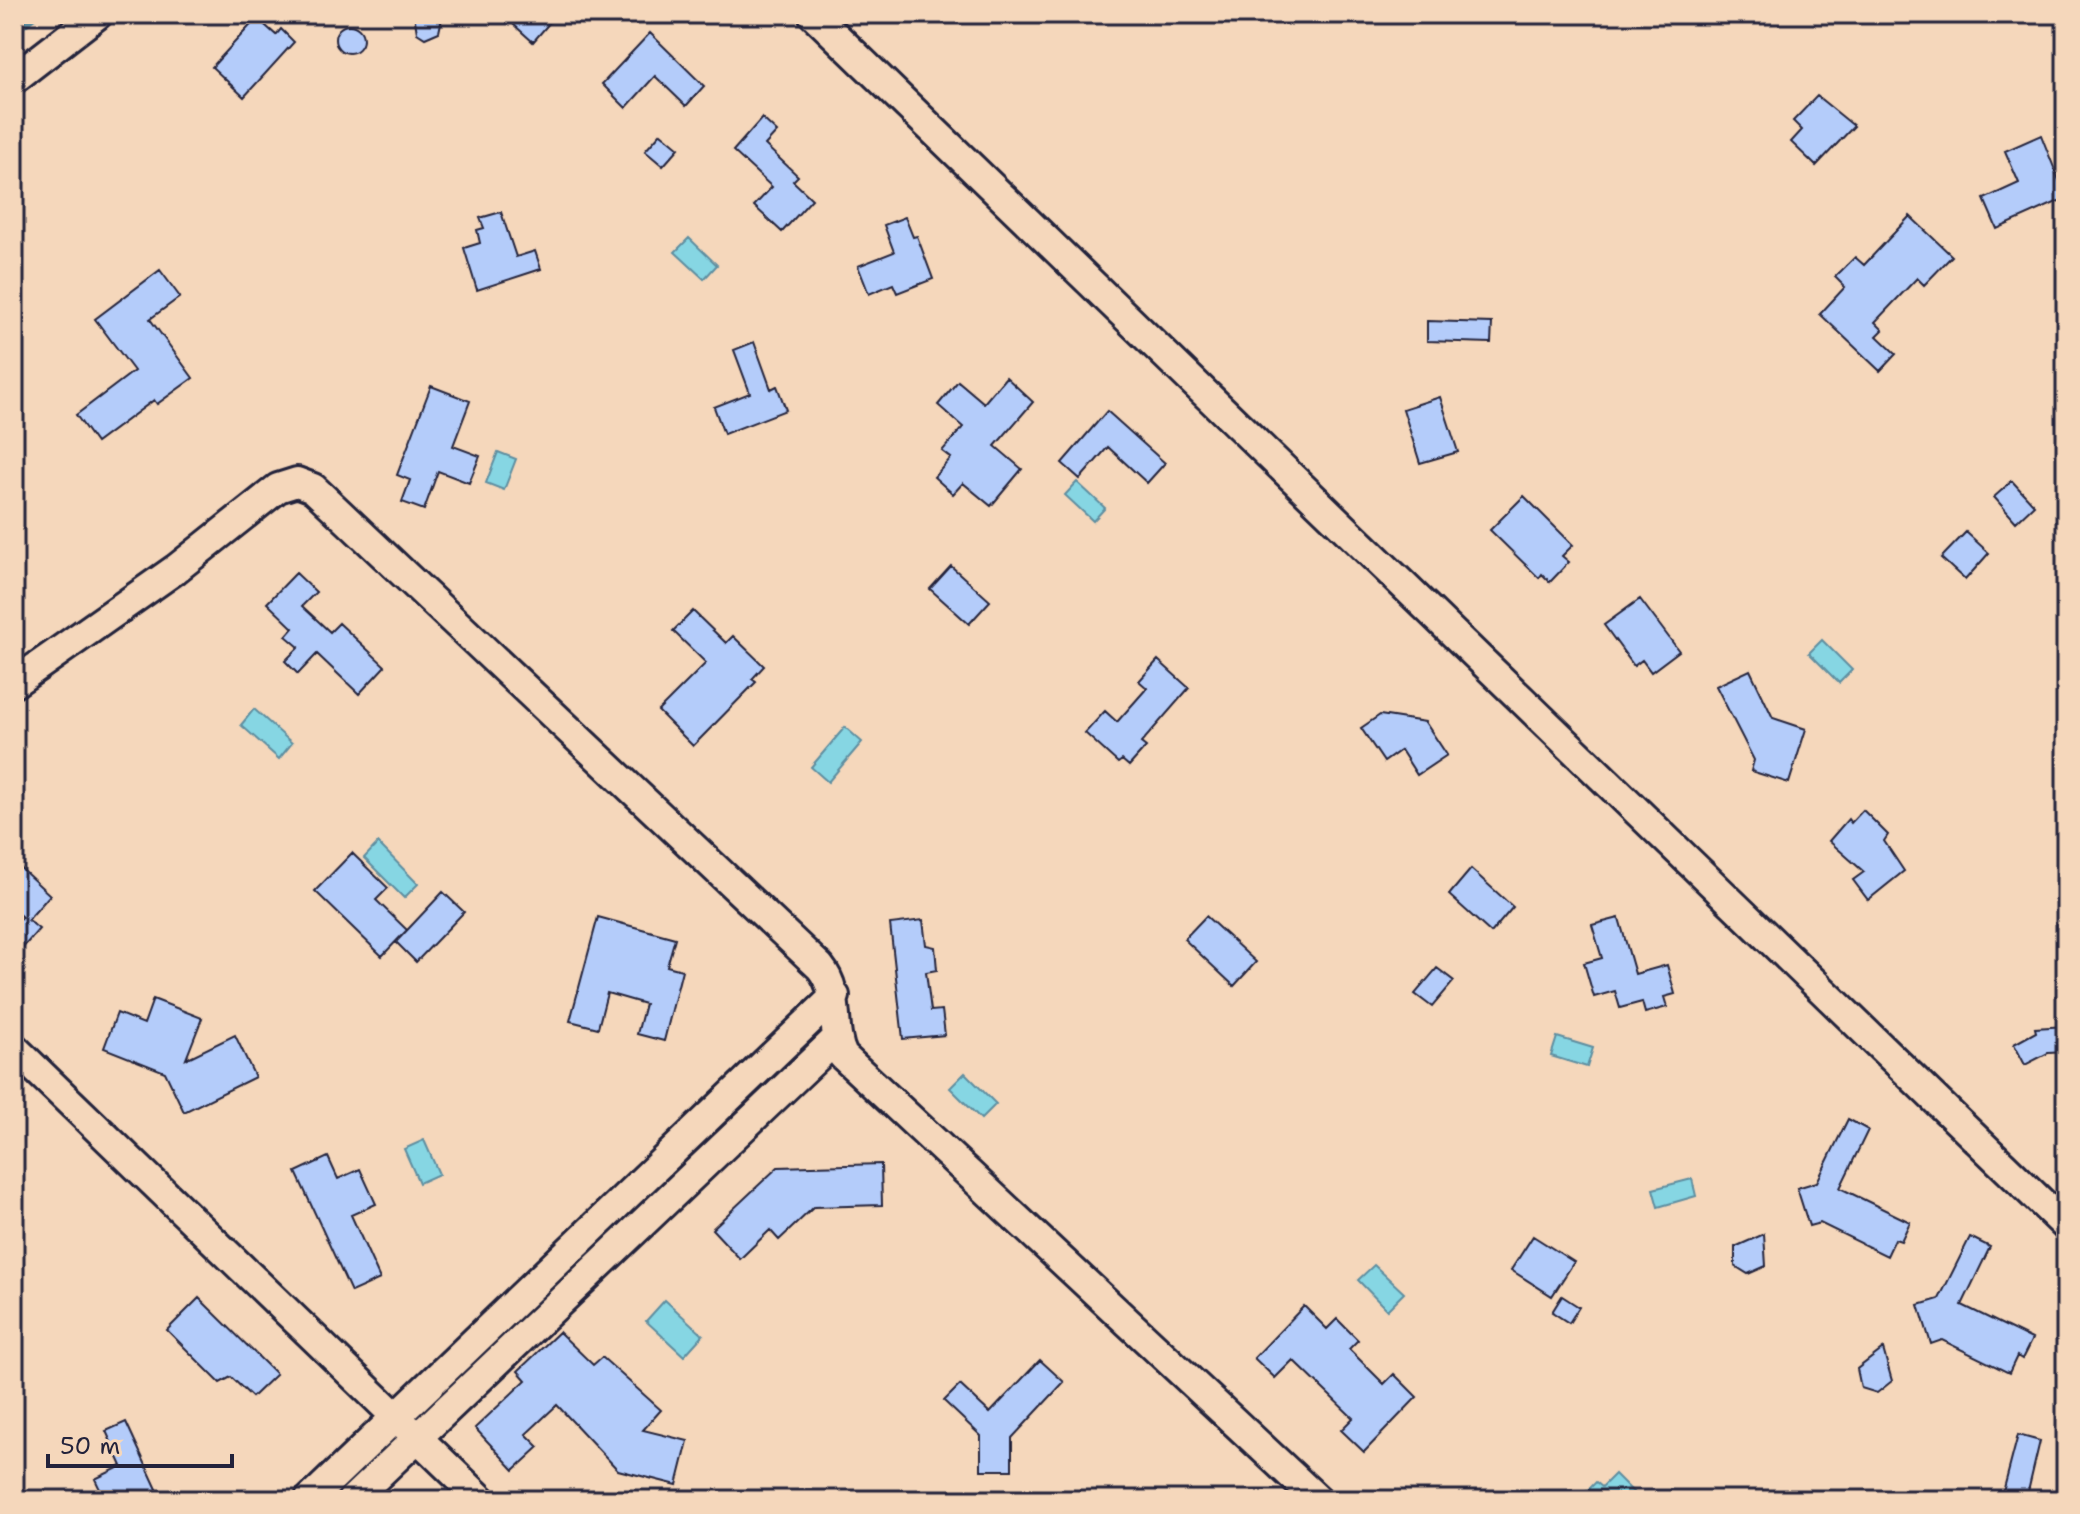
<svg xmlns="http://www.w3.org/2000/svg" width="2080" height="1514" viewBox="0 0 2080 1514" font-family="'Shantell Sans',sans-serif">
<rect width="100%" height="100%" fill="#f5d7bb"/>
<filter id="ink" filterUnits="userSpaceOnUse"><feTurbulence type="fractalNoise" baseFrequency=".0125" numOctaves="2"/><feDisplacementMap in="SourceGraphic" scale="16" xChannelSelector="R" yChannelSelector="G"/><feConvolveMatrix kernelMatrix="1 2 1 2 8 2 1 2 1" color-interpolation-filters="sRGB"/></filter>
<g filter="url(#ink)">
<path fill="#86d6e3" stroke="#5e8ea0" stroke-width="2" d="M689,238l28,27 -13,14 -29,-27z
M498,452l18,7 -12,31 -18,-7z
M1077,482l28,26 -12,13 -28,-26z
M1822,640l30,30 -13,13 -30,-30z
M254,709l38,34 -13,16 -38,-34z
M845,727l17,15 -34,40 -17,-15z
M378,843l40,41 -14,14 -40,-40z
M1557,1037l36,11 -6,19 -36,-11z
M965,1073l31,31 -15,15 -31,-31z
M424,1140l15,34 -20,9 -15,-34z
M1692,1179l4,17 -38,11 -5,-18z
M1374,1265l30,28 -17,17 -29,-30z
M665,1300l38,35 -19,21 -38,-35z
M1615,1474l26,26h-45l-9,-9 9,-9 6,5z"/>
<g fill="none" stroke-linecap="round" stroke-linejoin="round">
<path stroke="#5e8ea0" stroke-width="7" d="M14,32l23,-18"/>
</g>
<path fill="#b4ccfa" stroke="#22223b" stroke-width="2" d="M414,14h29l-4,18 -14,6 -8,-5z
M502,14h55l-24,28z
M257,18l19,17 5,-6 13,13 -50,55 -32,-30z
M335 39a14 14 0 1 1 28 0a14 14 0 1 1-28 0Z
M650,33l54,53 -18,20 -31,-30 -29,32 -24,-24z
M1817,96l37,30 -38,40 -25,-24 11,-12 -9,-9z
M762,118l15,14 -12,13 33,31 -5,5 19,18 -30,33 -28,-26 18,-19 -39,-36z
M661,133l18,15 -16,18 -18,-15z
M2041,135l25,63 -69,31 -13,-30 35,-16 -14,-32z
M501,212l15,45 19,-6 6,18 -64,21 -13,-42 16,-5 -3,-13 7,-2 -4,-10z
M1910,216l42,40 -28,29 -7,-7 -42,44 8,8 -6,6 19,18 -16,17 -60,-57 25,-27 -10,-10 20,-20 9,8z
M905,217l8,20 4,-1 16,43 -36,14 -4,-9 -24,10 -11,-28 36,-14 -10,-27z
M160,270l20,27 -30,22 43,59 -36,26 -3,-4 -58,43 -20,-28 58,-44 -39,-52z
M1427,321l65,2 -1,20 -64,-2z
M754,342l17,47 6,-3 9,24 -62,24 -10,-27 36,-14 -16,-43z
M1006,377l27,25 -38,44 27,23 -31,37 -28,-23 -10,11 -19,-17 17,-19 -9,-7 21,-24 -25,-22 20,-24 26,22z
M431,386l39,15 -17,45 27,10 -11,27 -31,-12 -14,39 -22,-8 8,-22 -13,-5z
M1440,397l18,55 -38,11 -17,-54z
M1107,411l58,52 -18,20 -39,-36 -28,32 -18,-16z
M2012,481l22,24 -18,17 -22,-25z
M1524,496l49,49 -11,11 7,6 -19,20 -8,-8 -3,4 -49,-48z
M1966,532l23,21 -24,27 -24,-22z
M951,566l39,35 -21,23 -39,-35z
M296,573l20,19 -14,14 28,26 9,-9 46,43 -26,28 -42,-40 -19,20 -13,-13 14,-14 -13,-11 7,-8 -26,-25z
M1640,599l39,52 -28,21 -9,-12 -8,6 -30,-41z
M693,611l33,32 7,-7 31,30 -12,13 4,3 -63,64 -35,-35 48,-48 -33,-32z
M1158,660l31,28 -48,55 5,4 -17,19 -7,-6 -4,3 -33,-30 20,-22 12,11 30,-34 -8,-7z
M1750,670l23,48 33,11 -17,54 -38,-12 3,-11 -38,-74z
M1380,715l45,7 22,33 -30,20 -16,-25 -17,12 -23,-34z
M1863,810l25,25 -4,6 20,30 -36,29 -15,-20 11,-8 -35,-31 19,-22 3,4z
M352,853l36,35 -12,12 31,30 -25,26 -67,-65z
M14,862l36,33 -22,25 11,9 -25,29v-32l8,-9 -8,-7z
M1471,869l42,38 -22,26 -42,-38z
M443,892l21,20 -48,50 -20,-20z
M1206,916l50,46 -22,24 -50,-47z
M598,917l77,21 -8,28 15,4 -18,71 -27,-7 8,-30 -38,-11 -9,35 -28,-7z
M1619,918l16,56 32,-9 8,29 -11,3 3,10 -22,6 -3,-11 -22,6 -5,-17 -21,6 -10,-34 18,-5 -10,-33z
M923,920l3,25 9,2 2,23 -11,2 5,39 11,-1 3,25 -42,4 -13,-115z
M1437,968l17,13 -22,26 -17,-13z
M153,999l49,19 -16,41 49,-24 20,42 -71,35 -19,-40 -61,-24 13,-35 27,11z
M2066,1026v26l-18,1 -23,12 -11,-21 22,-12 -1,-4z
M1848,1119l20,11 -28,58 70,34 -9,19 -6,-2 -8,17 -67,-33 -11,3 -12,-38 20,-6z
M328,1157l10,22 22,-10 16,35 -25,11 29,64 -29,13 -55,-120z
M881,1164l1,41 -68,2 -35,33 -9,-10 -30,29 -28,-30 66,-62z
M1764,1234l2,32 -18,8 -13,-8v-19z
M1533,1236l41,26 -22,34 -41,-26z
M1970,1237l20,10 -28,58 70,34 -10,20 -5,-3 -8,17 -67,-33 -11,4 -12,-39 20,-6z
M1562,1296l17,11 -10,16 -17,-11z
M199,1298l77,76 -24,23 -21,-20 -11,6 -53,-53z
M1304,1306l23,23 10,-10 21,21 -9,9 35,35 10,-10 23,23 -53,55 -23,-22 12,-12 -60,-58 -18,18 -21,-20z
M559,1332l34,33 9,-8 59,53 -18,20 45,11 -11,44 -59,-15 -61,-65 -31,29 13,13 -25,23 -39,-42 51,-48 -8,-9z
M1883,1349l9,32 -15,12 -16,-5 -4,-19z
M1040,1360l24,22 -52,56v32h-31v-34l-37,-35 16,-16 30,28z
M126,1422l36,78h-57l-10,-21 27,-13 -16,-35z
M2018,1435l22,6 -14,59 -24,-4z"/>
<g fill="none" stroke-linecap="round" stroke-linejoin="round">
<g stroke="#22223b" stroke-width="34">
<path id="minor" d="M813,14l1253,1212
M14,79l84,-65
M14,683l162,-114 102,-81 19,-6 16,6 507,479c22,27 9,59 23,89l475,444
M14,1048l468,452
M309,1500l526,-504
M352,1500l483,-460"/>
</g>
<use href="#minor" stroke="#f5d7bb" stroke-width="28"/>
</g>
</g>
<rect width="2080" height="1514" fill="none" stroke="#f5d7bb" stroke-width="48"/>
<rect x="24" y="24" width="2032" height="1466" fill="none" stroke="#22223b" stroke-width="3" filter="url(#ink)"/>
<path d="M48 1454v12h184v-12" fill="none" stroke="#22223b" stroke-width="4"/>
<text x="60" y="1454" font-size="24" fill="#22223b" stroke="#f5d7bb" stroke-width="6" paint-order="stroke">50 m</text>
</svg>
